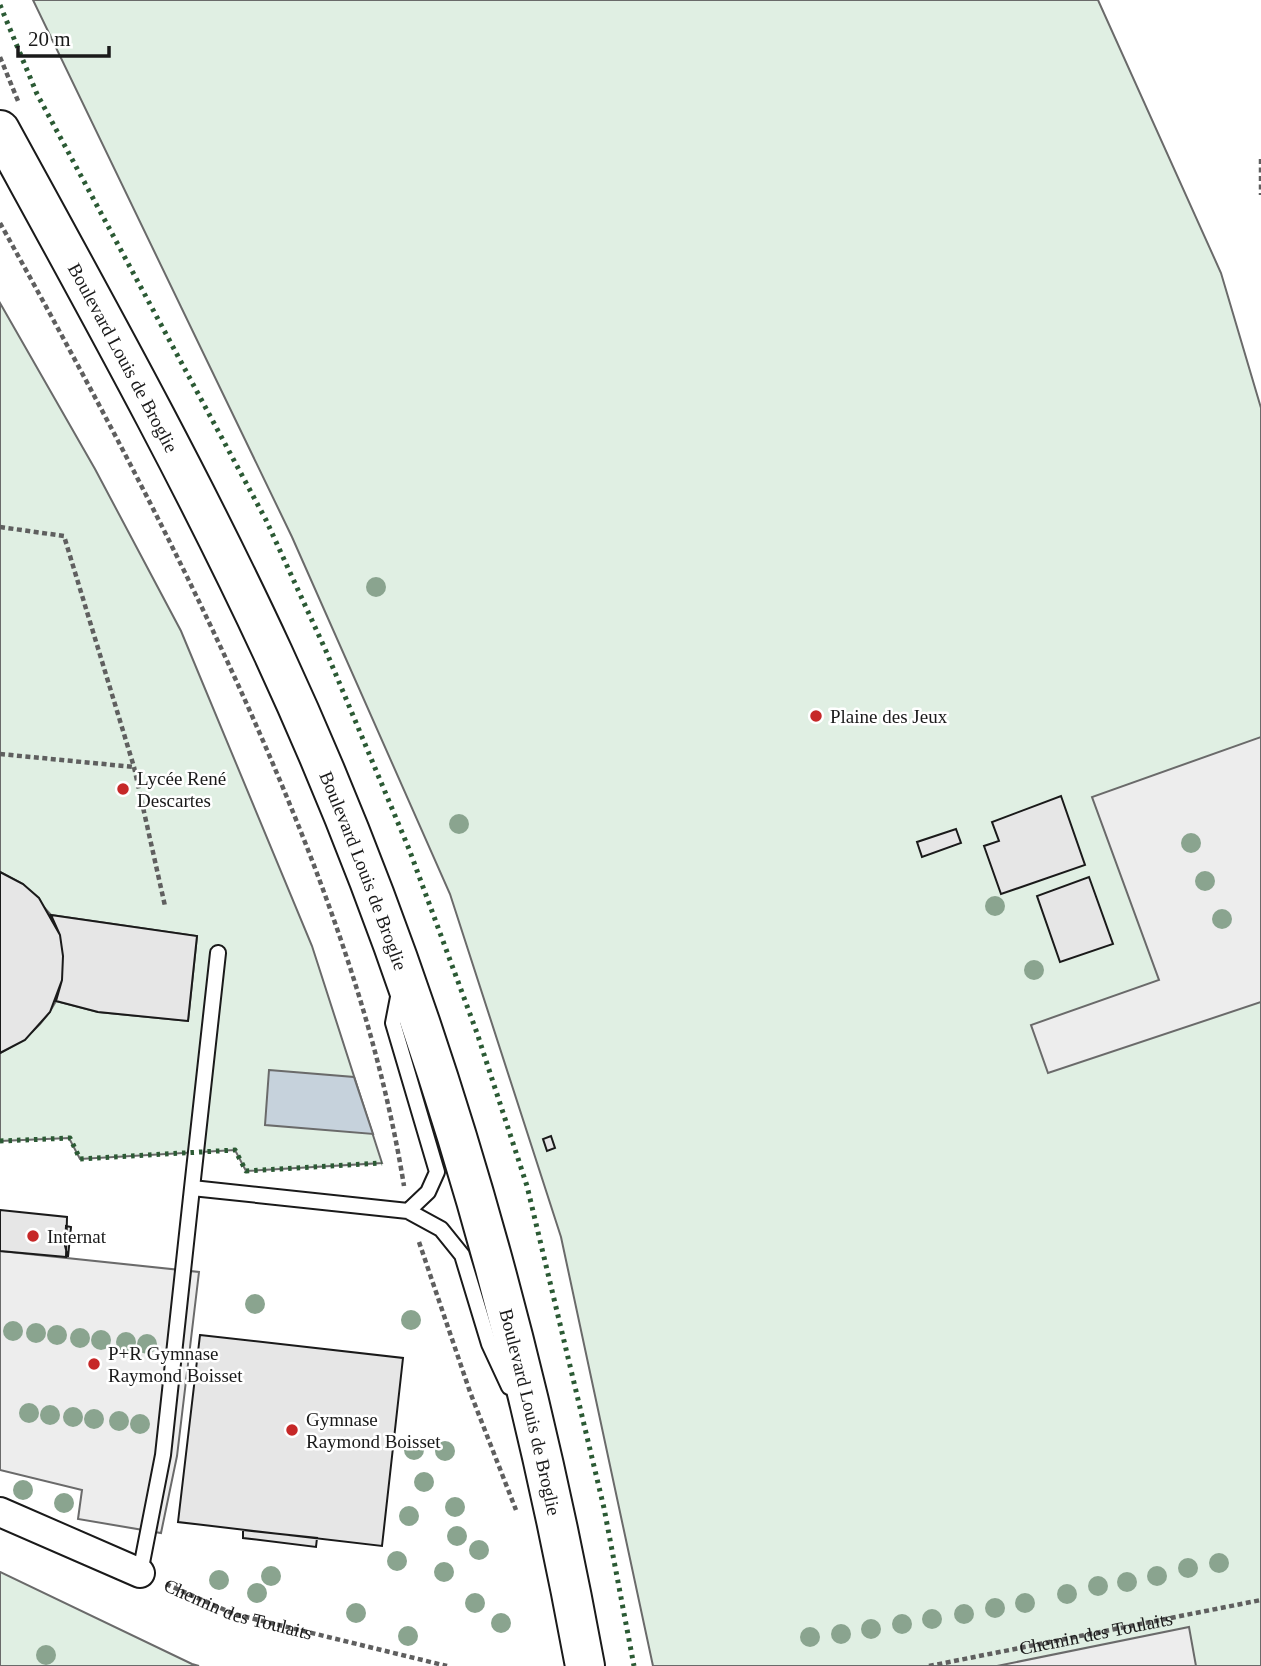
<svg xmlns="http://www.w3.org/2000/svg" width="1261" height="1666" viewBox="0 0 1261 1666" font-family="'Times New Roman',serif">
<rect width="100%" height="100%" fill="#fff"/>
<path fill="#e0efe3" stroke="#6a6a6a" stroke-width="2" d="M33,0h1065l123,273 40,135v1258h-608l-92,-429 -111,-343 -158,-357z
M0,303l95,166 86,162 131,315 70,217 -136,8 -11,-21 -155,9 -11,-21 -69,3v-88c25,-13 43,-27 56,-52l42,11 90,9 9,-85 -146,-21 -28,-31 -23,-12z
M0,1572l192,92 7,2h-199z"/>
<path fill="#ededed" stroke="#6a6a6a" stroke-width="2" d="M1261,737v265l-213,71 -17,-48 128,-45 -67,-183z
M0,1251l199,21 -22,184 -16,77 -83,-14 4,-29 -82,-20z
M1189,1627l7,39h-199z"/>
<path fill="#c6d2dc" stroke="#6a6a6a" stroke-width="2" d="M269,1070l85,7 19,57 -108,-9z"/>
<path fill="#e6e6e6" stroke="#1a1a1a" stroke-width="2" d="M1061,796l24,69 -84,29 -17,-48 15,-5 -7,-19z
M956,829l5,14 -39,14 -5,-15z
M0,872l23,12 16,14 21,37 3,21 -1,24 -12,32 -25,28 -25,13z
M1089,877l24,67 -53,18 -23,-66z
M51,915l146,21 -9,85 -90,-9 -42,-11 6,-21 1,-24 -3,-21z
M551,1136l4,12 -8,3 -4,-12z
M0,1210l67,7 -1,40 -66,-6z
M66,1226l5,1 -3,30 -3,-11z
M200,1335l203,23 -21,188 -204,-24z
M243,1530l74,8 -1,9 -73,-9z"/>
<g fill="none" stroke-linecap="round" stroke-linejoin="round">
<g stroke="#1a1a1a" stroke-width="18">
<path id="lane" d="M399,992l-6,31 44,149 -9,20 -20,19
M192,1188l26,-235
M140,1573l23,-118 29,-267 216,23 33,18 21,26 27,89 20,43"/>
</g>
<g stroke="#1a1a1a" stroke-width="32">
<path id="street" d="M0,1512l140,61"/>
</g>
<g stroke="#1a1a1a" stroke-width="42">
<g id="secondary">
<path id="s3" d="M0,130c94,172 190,344 273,523 149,321 248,665 312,1013"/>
</g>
</g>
<g stroke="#5f5f5f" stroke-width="4.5" stroke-dasharray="5 3.5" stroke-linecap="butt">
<path d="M0,57l18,44"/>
<path d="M1261,159v36"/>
<path d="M0,223c97,175 191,350 270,534 59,138 110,281 134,429"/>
<path d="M0,527l64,9 70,231 31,139"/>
<path d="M0,754l134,13"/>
<path d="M419,1242l51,150 46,118"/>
<path id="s1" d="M166,1584l68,30 213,52"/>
<path id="s2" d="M929,1666l332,-66"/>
</g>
<use href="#lane" stroke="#fff" stroke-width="14"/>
<use href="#street" stroke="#fff" stroke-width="28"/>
<use href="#secondary" stroke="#fff" stroke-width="38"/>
<path stroke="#2b5a34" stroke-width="5" stroke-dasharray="3.5 5" stroke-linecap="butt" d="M0,5l37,89 229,426 60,131 83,198 68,184 50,153 77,322 30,158
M0,1141l70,-3 10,21 155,-9 11,21 136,-8"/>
</g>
<g fill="#8aa48f">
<circle cx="376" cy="587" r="10"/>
<circle cx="459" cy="824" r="10"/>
<circle cx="1191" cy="843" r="10"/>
<circle cx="1205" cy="881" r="10"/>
<circle cx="995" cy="906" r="10"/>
<circle cx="1222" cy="919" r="10"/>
<circle cx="1034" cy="970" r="10"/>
<circle cx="255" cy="1304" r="10"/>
<circle cx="411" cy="1320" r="10"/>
<circle cx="13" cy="1331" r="10"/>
<circle cx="36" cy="1333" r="10"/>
<circle cx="57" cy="1335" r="10"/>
<circle cx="80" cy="1338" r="10"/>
<circle cx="101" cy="1340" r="10"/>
<circle cx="126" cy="1342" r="10"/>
<circle cx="147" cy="1344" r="10"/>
<circle cx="29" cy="1413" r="10"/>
<circle cx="50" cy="1415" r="10"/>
<circle cx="73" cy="1417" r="10"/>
<circle cx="94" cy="1419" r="10"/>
<circle cx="119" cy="1421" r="10"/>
<circle cx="140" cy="1424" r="10"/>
<circle cx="414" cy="1450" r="10"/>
<circle cx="445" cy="1451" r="10"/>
<circle cx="424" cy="1482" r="10"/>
<circle cx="23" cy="1490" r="10"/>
<circle cx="64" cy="1503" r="10"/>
<circle cx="455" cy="1507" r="10"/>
<circle cx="409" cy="1516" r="10"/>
<circle cx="457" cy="1536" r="10"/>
<circle cx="479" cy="1550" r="10"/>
<circle cx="397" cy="1561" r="10"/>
<circle cx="1219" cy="1563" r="10"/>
<circle cx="1188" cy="1568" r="10"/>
<circle cx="444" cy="1572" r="10"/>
<circle cx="271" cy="1576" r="10"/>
<circle cx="1157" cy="1576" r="10"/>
<circle cx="219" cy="1580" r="10"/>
<circle cx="1127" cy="1582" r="10"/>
<circle cx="1098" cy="1586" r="10"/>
<circle cx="257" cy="1593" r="10"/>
<circle cx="1067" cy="1594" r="10"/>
<circle cx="475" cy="1603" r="10"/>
<circle cx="1025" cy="1603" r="10"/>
<circle cx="995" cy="1608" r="10"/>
<circle cx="356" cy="1613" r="10"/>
<circle cx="964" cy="1614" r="10"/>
<circle cx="932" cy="1619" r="10"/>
<circle cx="501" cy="1623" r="10"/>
<circle cx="902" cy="1624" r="10"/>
<circle cx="871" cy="1629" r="10"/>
<circle cx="841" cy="1634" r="10"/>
<circle cx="408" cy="1636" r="10"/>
<circle cx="810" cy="1637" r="10"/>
<circle cx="46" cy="1655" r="10"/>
</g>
<g fill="#c62828" stroke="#fff" stroke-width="2.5">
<circle cx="816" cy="716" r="7"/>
<circle cx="123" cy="789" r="7"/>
<circle cx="33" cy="1236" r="7"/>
<circle cx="94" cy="1364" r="7"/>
<circle cx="292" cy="1430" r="7"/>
</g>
<g text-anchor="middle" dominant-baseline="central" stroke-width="5" stroke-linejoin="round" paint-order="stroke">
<g font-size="19" fill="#1a1a1a" stroke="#fff">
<text stroke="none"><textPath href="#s3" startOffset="259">Boulevard Louis de Broglie</textPath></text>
<text stroke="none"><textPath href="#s3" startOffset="826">Boulevard Louis de Broglie</textPath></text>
<text stroke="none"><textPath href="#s3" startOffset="1393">Boulevard Louis de Broglie</textPath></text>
<text stroke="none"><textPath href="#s1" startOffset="77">Chemin des Toulaits</textPath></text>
<text stroke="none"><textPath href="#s2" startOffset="170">Chemin des Toulaits</textPath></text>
</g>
<g font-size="19" fill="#1a1a1a" stroke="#fff" text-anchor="start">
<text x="830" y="716">Plaine des Jeux</text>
<text x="137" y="778">Lycée René<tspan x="137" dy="22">Descartes</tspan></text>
<text x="47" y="1236">Internat</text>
<text x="108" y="1353">P+R Gymnase<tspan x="108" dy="22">Raymond Boisset</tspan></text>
<text x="306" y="1419">Gymnase<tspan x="306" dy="22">Raymond Boisset</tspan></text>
</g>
</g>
<path d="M18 46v10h91v-10" fill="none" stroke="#1a1a1a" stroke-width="3.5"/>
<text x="28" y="46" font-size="21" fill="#1a1a1a" stroke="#ffffff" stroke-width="5" paint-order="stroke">20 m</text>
</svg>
